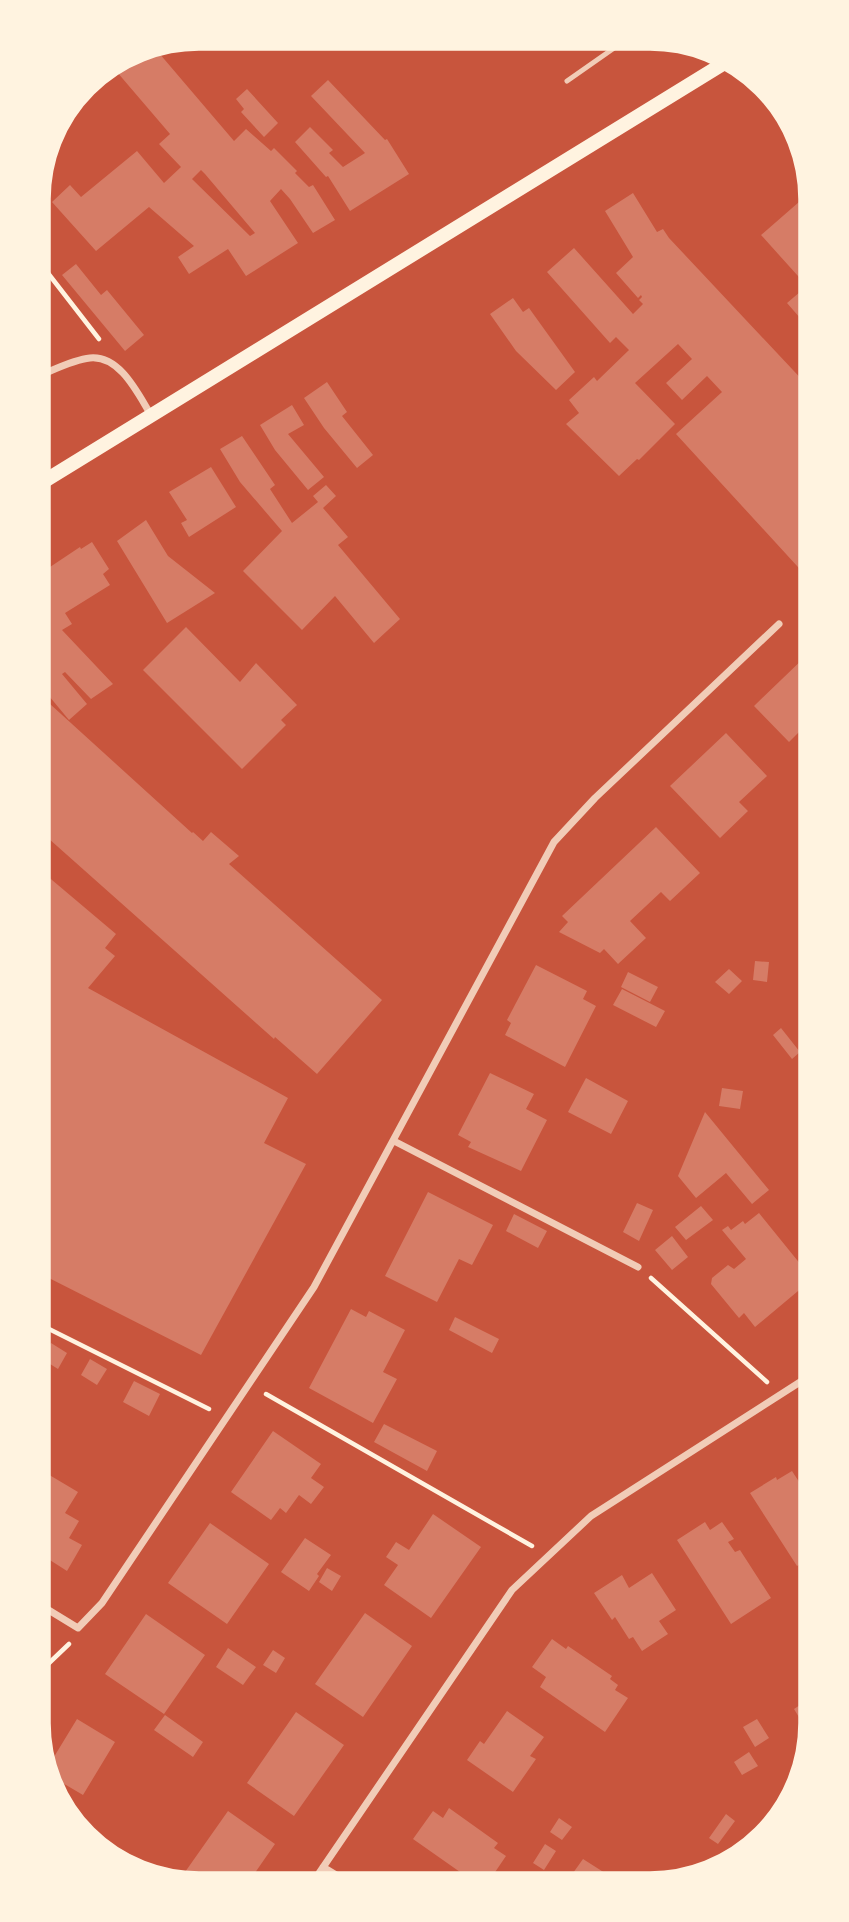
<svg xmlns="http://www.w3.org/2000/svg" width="849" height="1922" viewBox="0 0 849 1922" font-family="'Noto Serif',serif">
<rect width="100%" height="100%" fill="#c8553d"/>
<path fill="#d67c66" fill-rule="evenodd" d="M321,38h25l-14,12z
M153,46l81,95 12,-12 25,22 3,-3 23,23 -2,2 14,14 4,-2 22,35 -22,13 -23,-34 -9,-10 -11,12 28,42 -52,33 -18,-27 -39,25 -11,-17 16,-11 -45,-39 -53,44 -44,-49 18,-17 11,12 56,-46 27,32 17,-16 -22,-23 11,-10 -59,-69 26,-16zM201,170l4,4 50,59 -5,3 -58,-57z
M328,80l57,60 2,-1 22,35 -59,37 -22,-35 -2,1 -31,-35 15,-15 23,23 -4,3 14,14 22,-14 -54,-57z
M247,89l31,34 -14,14 -23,-25 3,-3 -8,-10z
M633,193l24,39 6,-3 6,9 139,148v192l-132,-144 46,-42 -15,-16 -25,24 -16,-17 26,-24 -14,-15 -43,39 40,41 -36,36 -2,-1 -18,17 -53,-52 13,-11 -10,-13 25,-23 3,4 32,-31 -13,-13 -6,6 -63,-71 27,-24 59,66 10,-10 -4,-4 3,-3 -1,-2 -3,3 -22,-25 17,-16 -28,-46z
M807,195v131l-20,-23 20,-17 -46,-51z
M76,264l25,31 6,-5 37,45 -19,16 -63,-76z
M513,298l10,14 6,-4 46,64 -19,18 -40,-39 -26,-37z
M327,382l20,30 -5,4 31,39 -16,13 -33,-40 -20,-30z
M292,405l12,20 -16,9 36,43 -16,13 -33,-40 -15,-25z
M242,436l33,49 -5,4 22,34 26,-21 -5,-6 13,-11 10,11 -13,12 25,29 -10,8 62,74 -26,24 -39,-47 -33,34 -59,-59 39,-40 -42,-49 -20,-33z
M211,467l25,40 -47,30 -8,-14 6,-3 -18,-28z
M146,520l22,36 47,37 -48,30 -50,-82z
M92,542l17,27 -6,5 7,11 -45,28 7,11 -10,6 51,54 -22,15 -26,-27 -3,2 25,30 -18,16 -25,-30 -5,4 -1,-119 42,-28 1,2z
M186,627l54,55 16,-19 41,42 -16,15 5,5 -44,44 -99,-99z
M808,654l1,82 -7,-7 -13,13 -35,-36z
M39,694l153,139 1,-1 10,9 8,-9 28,24 -10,8 153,136 -65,74 -42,-37 -1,2 -235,-209z
M726,733l41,43 -28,26 9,9 -28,27 -50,-52z
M656,827l44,46 -30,28 -9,-9 -31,29 16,17 -28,26 -14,-15 -4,4 -41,-21 9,-10 -6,-6z
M39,869l77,65 -11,14 10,8 -27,32 200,110 -24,45 42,21 -105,191 -160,-81z
M755,961l14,1 -2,20 -14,-2z
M536,965l51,26 -4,8 13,7 -31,61 -60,-32 6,-12 -4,-3z
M729,969l13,12 -13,13 -14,-12z
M628,972l30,15 -8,15 -29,-15z
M622,989l43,22 -9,16 -43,-22z
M781,1028l19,24 -8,7 -19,-24z
M490,1073l44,21 -8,15 21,11 -26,51 -53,-24 3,-5 -13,-7z
M586,1078l42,23 -17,33 -43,-22z
M722,1088l21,3 -3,18 -21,-3z
M705,1112l64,78 -17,14 -26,-31 -30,25 -18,-22z
M428,1192l65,33 -21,40 -13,-6 -22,43 -52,-26z
M637,1203l16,7 -14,31 -16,-9z
M701,1206l12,14 -27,20 -11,-13z
M759,1213l51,63v5l-55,46 -11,-14 -5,5 -28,-34 1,-6 16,-13 6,4 12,-10 -24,-29 6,-4 3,4 12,-9 2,3z
M514,1214l33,17 -9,17 -32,-17z
M672,1236l16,21 -16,13 -17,-20z
M351,1309l15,8 3,-6 36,19 -22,42 14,7 -24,44 -64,-35z
M455,1317l44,22 -7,14 -43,-23z
M51,1343l16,10 -9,16 -16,-10z
M90,1359l17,10 -10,16 -16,-10z
M134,1381l26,13 -11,22 -26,-14z
M384,1424l53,27 -10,20 -53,-29z
M273,1431l48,33 -10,14 13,9 -13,17 -12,-9 -13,18 -6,-5 -9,12 -40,-28z
M41,1470l37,22 -13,21 14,8 -10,17 13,7 -15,26 -25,-16z
M792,1471l19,29v57l-14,9 -47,-73 26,-16 1,3z
M433,1514l48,33 -50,71 -47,-33 14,-20 -12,-8 10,-15 13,8z
M705,1522l5,8 12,-8 12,17 -6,3 7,10 5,-2 31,48 -40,26 -54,-84z
M210,1523l59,41 -42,60 -59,-41z
M305,1538l26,17 -14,19 2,2 -10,15 -28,-19z
M327,1568l14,8 -9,15 -13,-9z
M652,1573l24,37 -17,11 9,13 -26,17 -9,-14 -4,2 -14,-22 -3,3 -18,-27 28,-18 7,13z
M365,1613l47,33 -49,71 -48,-33z
M146,1614l59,41 -41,59 -59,-40z
M552,1639l14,10 2,-3 44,30 -2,3 8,6 -3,5 13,8 -23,34 -65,-45 6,-10 -14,-10z
M228,1648l28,19 -13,18 -27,-18z
M273,1650l12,8 -9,15 -13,-8z
M812,1697v28l-6,-10 -6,4 -6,-10z
M507,1711l37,26 -14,19 6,3 -23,33 -46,-32 13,-19 4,3z
M296,1712l48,33 -50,71 -47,-33z
M165,1715l38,27 -10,15 -39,-27z
M77,1719l38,23 -32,53 -34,-20 -3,-5z
M757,1719l12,19 -14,9 -12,-20z
M749,1752l9,14 -16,9 -8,-13z
M449,1808l49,35 -4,5 12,8 -17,25h-25l-7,-5 3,-4 -47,-33 20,-28 10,7z
M228,1811l47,33 -25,36 -1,2h-71z
M726,1814l9,7 -17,23 -9,-6z
M559,1818l13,9 -10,13 -12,-8z
M545,1844l11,7 -12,19 -11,-7z
M583,1859l33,21h-48z"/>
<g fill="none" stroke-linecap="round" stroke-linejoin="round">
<path stroke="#fff3e0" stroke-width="4.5" d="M37,259l62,80
M651,1278l116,104
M41,1325l168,84
M266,1394l266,152
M42,1667l5,-2 22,-21"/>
<path stroke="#f1ccb7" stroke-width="5" d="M567,81l60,-42"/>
<path stroke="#f1ccb7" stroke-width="7" d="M38,376c16,-6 34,-16 52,-18 30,-3 48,36 61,57
M394,1141l244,126
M42,1606l36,22 24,-25 212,-316 240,-445 41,-44 184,-174
M323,1867l23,14
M313,1882l199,-292 79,-74 220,-141"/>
<path stroke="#fff3e0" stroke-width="14" d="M38,485l688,-423"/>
</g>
<path d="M0 0H849V1922H0ZM199 49H650A150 150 0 0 1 800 199V1723A150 150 0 0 1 650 1873H199A150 150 0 0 1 49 1723V199A150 150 0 0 1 199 49Z" fill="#fff3e0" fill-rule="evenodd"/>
<path fill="none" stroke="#fff3e0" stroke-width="3.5" d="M199 49H650A150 150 0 0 1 800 199V1723A150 150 0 0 1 650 1873H199A150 150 0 0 1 49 1723V199A150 150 0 0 1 199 49Z"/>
</svg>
